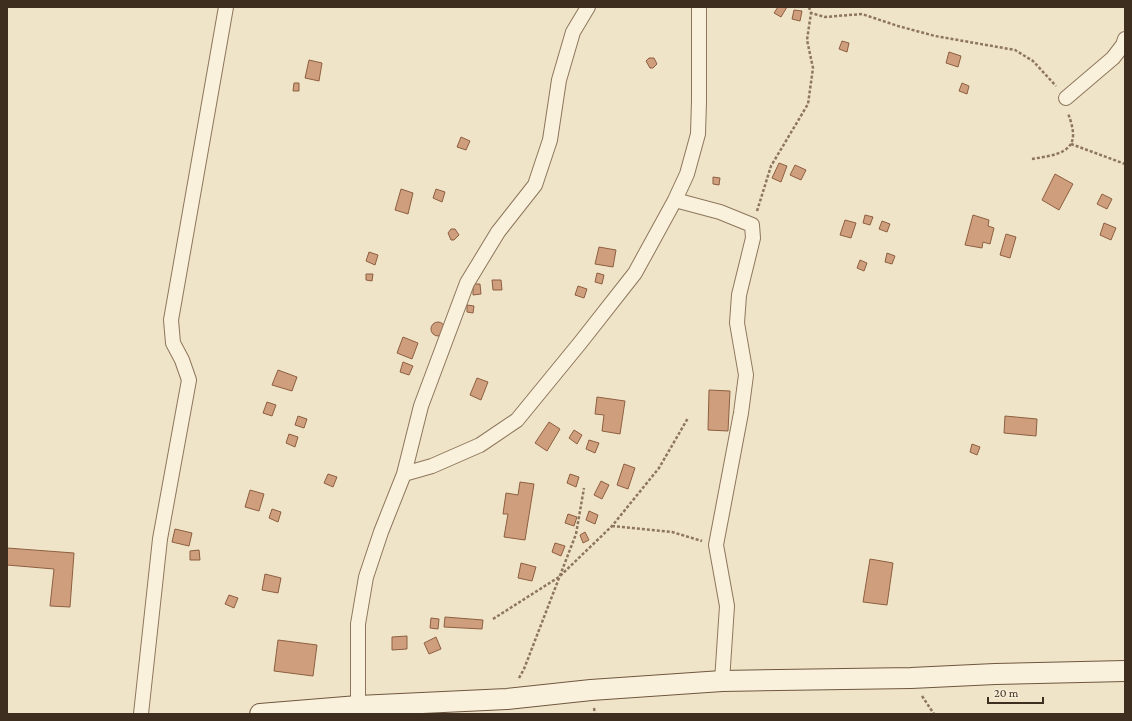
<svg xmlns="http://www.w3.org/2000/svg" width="1132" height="721" viewBox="0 0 1132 721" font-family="'Crimson Pro',serif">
<rect width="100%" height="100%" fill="#f0e4c8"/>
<path fill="#cf9f7d" stroke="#8d5f41" d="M778,7h9l-6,10 -7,-4z
M794,10l8,1 -2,10 -8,-2z
M842,41l7,2 -2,9 -8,-3z
M949,52l12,4 -3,11 -12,-4z
M649,58h5l3,6 -4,4h-3l-4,-7z
M309,60l13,3 -3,18 -14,-3z
M294,83h5v8h-6z
M962,83l7,3 -2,8 -8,-3z
M461,137l9,4 -4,9 -9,-3z
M779,163l8,3 -6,16 -9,-4z
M795,165l11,5 -5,10 -11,-5z
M1055,174l18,10 -14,26 -17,-10z
M713,177l7,1 -1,7 -6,-1z
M401,189l12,4 -5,21 -13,-4z
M436,189l9,3 -3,10 -9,-4z
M1102,194l10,5 -5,10 -10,-5z
M865,215l8,2 -3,8 -7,-2z
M973,215l16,5 -1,6 6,2 -4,16 -7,-2 -1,6 -17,-3z
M845,220l11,3 -5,15 -11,-3z
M882,221l8,3 -3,8 -8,-3z
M1104,223l12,5 -5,12 -11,-5z
M451,229h4l4,6 -5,5h-3l-3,-7z
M1006,234l10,3 -6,21 -10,-3z
M599,247l17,3 -3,17 -18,-3z
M369,252l9,3 -3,10 -9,-4z
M887,253l8,3 -3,8 -7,-2z
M860,260l7,3 -3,8 -7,-3z
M597,273l7,2 -2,9 -7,-2z
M366,274h7l-1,7 -6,-1z
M492,280h9l1,10h-9z
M473,284h7l1,10 -8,1z
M578,286l9,3 -3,9 -9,-3z
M467,305l7,1 -1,7 -6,-1z
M431 329a7 7 0 1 1 14 0a7 7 0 1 1-14 0Z
M403,337l15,6 -6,16 -15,-6z
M403,362l10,4 -4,9 -9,-3z
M278,370l19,7 -5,14 -20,-6z
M477,378l11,4 -7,18 -11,-5z
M709,390l21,1 -2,40 -20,-1z
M597,397l28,4 -5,33 -18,-3 2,-16 -9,-1z
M267,402l9,3 -4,11 -9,-3z
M298,416l9,3 -3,9 -9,-3z
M1005,416l32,3 -1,17 -32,-3z
M549,422l11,7 -13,22 -12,-8z
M574,430l8,5 -5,9 -8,-6z
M289,434l9,3 -3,10 -9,-4z
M589,440l10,3 -4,10 -9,-4z
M972,444l8,3 -3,8 -7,-3z
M624,464l11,4 -7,21 -11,-4z
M328,474l9,3 -4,10 -9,-4z
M570,474l9,3 -3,10 -9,-4z
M601,481l8,4 -7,14 -8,-4z
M520,482l14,2 -9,56 -21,-3 4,-23h-5l3,-21 12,2z
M250,490l14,4 -5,17 -14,-4z
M272,509l9,3 -3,10 -9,-4z
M589,511l9,4 -3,9 -9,-4z
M568,514l9,3 -3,9 -9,-3z
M175,529l17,4 -3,13 -17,-4z
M585,532l4,8 -6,3 -3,-8z
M555,543l10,3 -4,10 -9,-4z
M7,548l67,5 -4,54 -20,-1 4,-37 -47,-4z
M199,550l1,10h-10v-9z
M870,559l23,4 -6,42 -24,-3z
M521,563l15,4 -4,14 -14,-3z
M265,574l16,4 -3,15 -16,-3z
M229,595l9,3 -4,10 -9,-4z
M445,617l38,3 -1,9 -38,-2z
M431,618l8,1 -1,10 -8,-1z
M407,636v13l-15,1v-13z
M436,637l5,12 -12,5 -5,-11z
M278,640l39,5 -4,31 -39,-5z"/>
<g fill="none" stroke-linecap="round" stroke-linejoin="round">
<g stroke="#8d765c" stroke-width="16">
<path id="street" d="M1066,98l47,-40 10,-13 2,-6
M675,200l45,12 32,13 1,13 -14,57 -2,28 9,52 -5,38 -25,132 11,61 -5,75
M404,474l28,-8 48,-21 37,-25 63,-77 55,-70 40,-73 12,-26 11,-40 1,-33v-94
M358,706v-82l8,-47 15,-45 23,-58 17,-68 46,-123 31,-51 37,-47 15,-45 9,-60 14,-48 15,-25
M141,714l19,-175 29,-159 -7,-20 -9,-17 -2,-23 55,-313"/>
</g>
<g stroke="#6f573f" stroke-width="22">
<path id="secondary" d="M260,714l98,-8 149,-7 84,-9 131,-9 189,-3 84,-4 130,-3"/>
</g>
<path stroke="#8d765c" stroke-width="2.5" stroke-dasharray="3 2" stroke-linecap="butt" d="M809,7l2,6 14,4 37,-3 36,12 37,10 80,14 18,11 23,25
M1071,144l54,20
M1032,159c15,-3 42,-4 41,-25 0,-7 -3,-15 -5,-21
M757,211l14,-45 37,-62 5,-36 -6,-28 4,-27
M612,526l60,6 30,9
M493,619l66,-42 53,-51 47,-58 29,-50
M519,678l5,-9 52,-135 8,-46
M922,696l12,18
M594,708l1,6"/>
<use href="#street" stroke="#faf1dc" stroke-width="14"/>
<use href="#secondary" stroke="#faf1dc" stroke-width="20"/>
</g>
<rect width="1132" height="721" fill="none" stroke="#3d2e20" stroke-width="16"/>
<path d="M988 697v6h55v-6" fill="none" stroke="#3d2e20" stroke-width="2"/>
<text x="994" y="697" font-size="12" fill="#3d2e20" stroke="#f7eed8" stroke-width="3" paint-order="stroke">20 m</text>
</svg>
